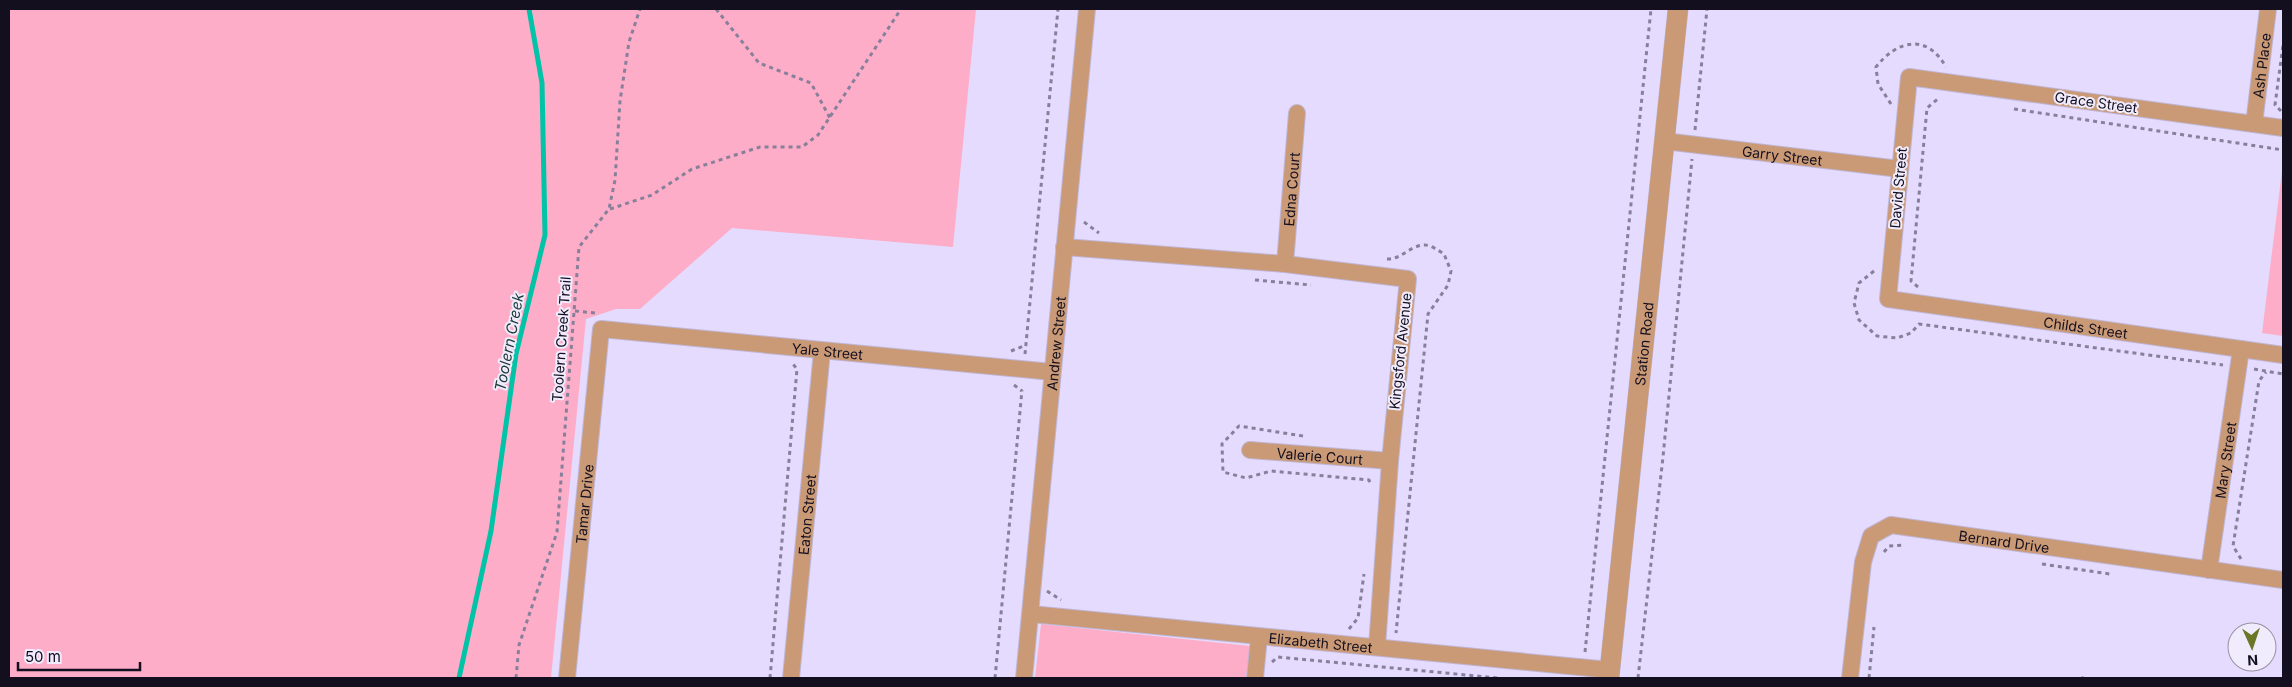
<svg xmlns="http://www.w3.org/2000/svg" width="2292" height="687" viewBox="0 0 2292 687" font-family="Inter,sans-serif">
<rect width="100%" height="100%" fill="#e5dbfe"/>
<path fill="#fdadc8" d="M9,9h967l-23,238 -221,-19 -92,81h-24l-30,10 -35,359h-542z
M2283,163v173l-21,-3z
M1041,624l209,22 -4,32h-211z"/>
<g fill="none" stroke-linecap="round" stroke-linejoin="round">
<path stroke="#00c3a7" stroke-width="5" d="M459,678l32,-147 25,-177 29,-119 -3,-152 -13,-74"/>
<g stroke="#bfb6d6" stroke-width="18">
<g id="minor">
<path id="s1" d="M2254,124l14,-115"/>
<path id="s2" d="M2283,128l-374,-51 -21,222 395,56"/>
<path id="s3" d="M1664,141l236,28"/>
<path d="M1064,247l221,17 123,15 -18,182 -13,186"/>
<path id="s4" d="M1285,264l12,-151"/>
<path id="s5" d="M1250,450l140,11"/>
<path id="s6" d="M2209,570l32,-221"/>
<path id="s7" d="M1031,614l579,56"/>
<path id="s8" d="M567,678l34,-349 451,43"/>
<path id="s9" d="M791,678l31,-327"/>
<path id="s10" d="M1024,678l63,-669"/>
<path d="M1255,678l4,-41"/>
<path id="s11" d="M1850,678l13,-116 8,-26 20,-11 392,55"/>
</g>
</g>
<g stroke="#bfb6d6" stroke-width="21">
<g id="tertiary">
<path id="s12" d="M1609,678l69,-669"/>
</g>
</g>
<path stroke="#88809a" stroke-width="3" stroke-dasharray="4 4" stroke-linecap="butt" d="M716,9l43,54 52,20 19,35
M1891,104l-13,-20 -2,-17c21,-27 51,-34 70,0
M2014,109l269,41
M2281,111l-6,-6 8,-60
M1695,130l12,-121
M610,209l42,-14 40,-26 68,-22h42l16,-12 83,-126
M1084,222l15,11
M1387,259c14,1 23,-14 38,-14 6,0 14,6 19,9l7,17 -3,14 -20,29 -32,319
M1874,271l-15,12 -5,20 5,17 18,16 20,2 14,-5 8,-9 304,41
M1255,280l56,5
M1918,287l-7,-6 16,-173 12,-10
M575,311l21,2
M1011,351l15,-6
M1025,354l33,-345
M2254,369l29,5
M1014,385l8,6
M1303,436l-64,-10 -17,18 1,28 23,6 25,-7 98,9 2,5
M1884,552l5,-6 16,-1
M2241,559l-8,-13 26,-165 7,-9
M2042,564l68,10
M1047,591l14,9
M1349,629l9,-11 6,-44
M1585,652l66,-643
M1272,662l6,-5 220,21
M516,678l3,-33 38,-113 22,-285 30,-38 6,-29 5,-79 9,-59 11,-33
M770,678l27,-309 -4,-5
M995,678l27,-288
M1638,678l25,-221 29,-298
M1869,678l5,-51
M2081,678h3"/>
<use href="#minor" stroke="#ca9a76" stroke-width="16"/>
<use href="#tertiary" stroke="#ca9a76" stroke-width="20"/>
</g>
<g text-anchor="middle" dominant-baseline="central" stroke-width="4" stroke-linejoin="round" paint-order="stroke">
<g font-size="14" fill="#140f1e" stroke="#f0ebfd">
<text stroke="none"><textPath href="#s1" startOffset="59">Ash Place</textPath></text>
<text transform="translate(2096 102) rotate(8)">Grace Street</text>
<text stroke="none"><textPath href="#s3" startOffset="119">Garry Street</textPath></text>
<text transform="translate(1898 188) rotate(-85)">David Street</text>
<text stroke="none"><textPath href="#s4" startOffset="75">Edna Court</textPath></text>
<text stroke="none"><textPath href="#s2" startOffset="800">Childs Street</textPath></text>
<text transform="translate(561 339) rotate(-86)">Toolern Creek Trail</text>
<text stroke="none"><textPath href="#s10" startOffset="336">Andrew Street</textPath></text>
<text stroke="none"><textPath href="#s12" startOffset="336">Station Road</textPath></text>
<text transform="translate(1400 351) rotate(-84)">Kingsford Avenue</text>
<text stroke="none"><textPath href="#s8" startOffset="578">Yale Street</textPath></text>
<text stroke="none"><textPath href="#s5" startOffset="70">Valerie Court</textPath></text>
<text stroke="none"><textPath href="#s6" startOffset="111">Mary Street</textPath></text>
<text stroke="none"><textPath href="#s8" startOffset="175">Tamar Drive</textPath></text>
<text stroke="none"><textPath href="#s9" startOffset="164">Eaton Street</textPath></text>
<text stroke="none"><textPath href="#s11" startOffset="281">Bernard Drive</textPath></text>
<text stroke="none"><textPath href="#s7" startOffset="291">Elizabeth Street</textPath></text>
</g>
<g font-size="15" font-style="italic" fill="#193932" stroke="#f0ebfd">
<text transform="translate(509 342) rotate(-79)">Toolern Creek</text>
</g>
</g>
<rect width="2292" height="687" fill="none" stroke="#140f1e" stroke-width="20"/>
<g transform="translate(2252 647) rotate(177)"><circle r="24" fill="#f0ebfd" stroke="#9893a4"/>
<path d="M0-4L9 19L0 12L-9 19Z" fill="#6a7724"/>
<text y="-8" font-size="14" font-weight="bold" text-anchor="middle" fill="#140f1e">N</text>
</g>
<path d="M18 662v8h122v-8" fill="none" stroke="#140f1e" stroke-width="2.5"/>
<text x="25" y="662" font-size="15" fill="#140f1e" stroke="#f0ebfd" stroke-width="4" paint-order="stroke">50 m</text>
</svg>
